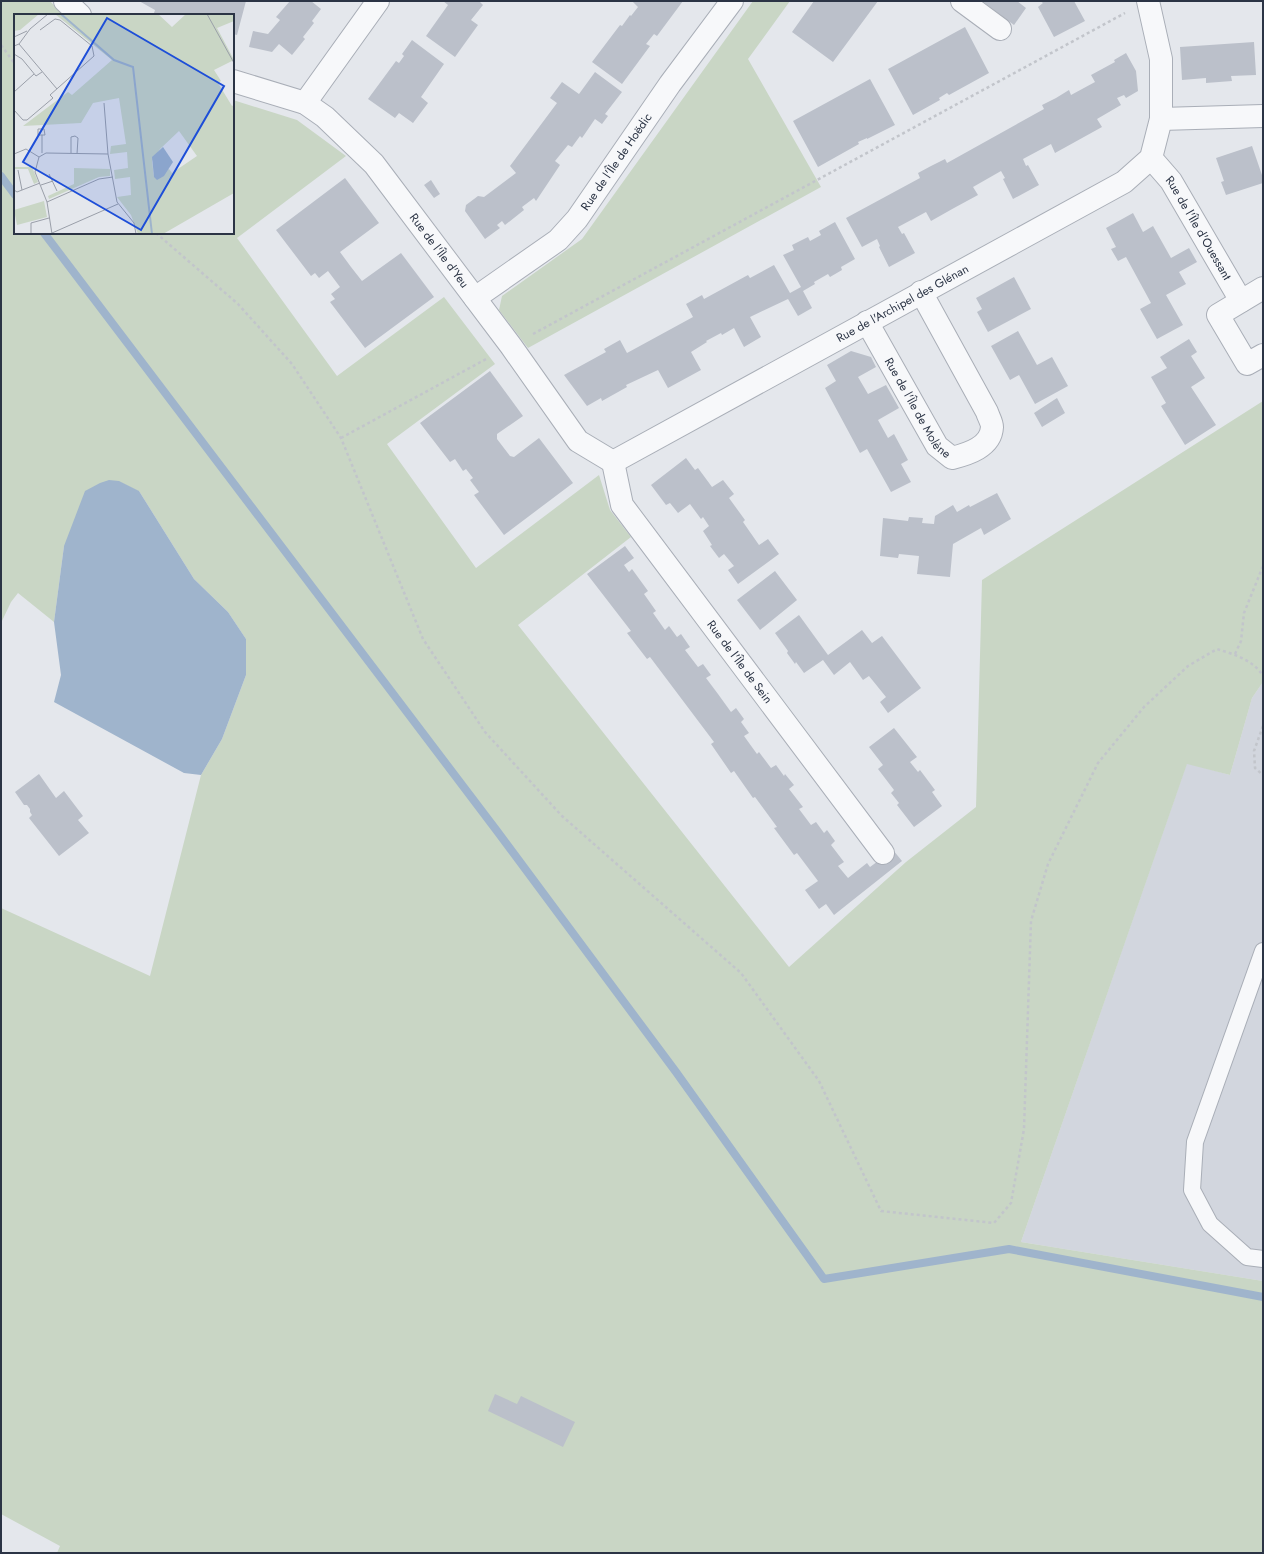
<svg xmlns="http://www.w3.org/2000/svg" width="1264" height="1554" viewBox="0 0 1264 1554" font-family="Jost,sans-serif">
<rect width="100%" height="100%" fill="#e4e7ec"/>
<path fill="#d2d6de" d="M1263,682v599l-242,-39 166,-479 43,12 22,-77z"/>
<path fill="#c9d6c5" d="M1,1h49l13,14h-48v218h218v-133l64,20 49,36 -109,82 100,138 107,-79 51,67 -108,80 89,124 123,-93 11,35 21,27 -113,88 271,342 117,-105 70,-55 6,-227 281,-179v281l-11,16 -22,77 -43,-11 -166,478 242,39v272h-1206l3,-7 -59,-32v-606l149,68 51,-201 21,-36 24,-64v-36l-18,-27 -34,-33 -55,-88 -75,55 -10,76 -36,-29 -7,9 -10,21z
M753,1h37l-42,58 73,128 -293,161 -29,-38 3,-14 80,-57z"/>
<path fill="#9fb4cc" d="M109,480l10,1 20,10 55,88 34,33 18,27v36l-24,64 -21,36 -17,-2 -130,-71 7,-27 -7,-53 10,-76 21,-55 15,-8z"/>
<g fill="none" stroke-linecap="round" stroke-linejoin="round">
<path stroke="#9fb4cc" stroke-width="8" d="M1,176l14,19
M44,233l453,598 179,241 148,207 185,-30 254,48"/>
</g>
<path fill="#bbc0ca" d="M139,1h77l5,1v-1h25l-9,34 -4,-1v-19h-75l-4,-2 1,-3z
M290,1h21l10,8 -9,12 2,2 -11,14 2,2 -13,16 -13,-11 -7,8 -23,-5 4,-16 15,3 12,-14 -4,-3z
M443,1h36l4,4 -12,15 7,5 -23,32 -29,-21 22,-31z
M632,1h51l-26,35 -3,-2 -8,10 4,2 -28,38 -30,-22 28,-37 2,1 8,-11 1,1 7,-9z
M814,1h64l-45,61 -41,-30z
M982,1h35l9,7 -12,17z
M1040,1h34l11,20 -31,16 -16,-30 5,-4z
M965,27l24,46 -40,22 -2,-2 -8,5 1,2 -27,15 -25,-46z
M412,40l32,24 -23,33 7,6 -15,20 -14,-10 -4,5 -27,-19 28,-38 3,2 5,-7 -2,-2z
M1254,42l2,33 -25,1 1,5 -26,2v-5l-24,2 -2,-33z
M1126,53l10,18 2,20 -12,7 -2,-3 -7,3 4,7 -24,14 5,8 -47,26 -4,-9 -28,15 3,7 2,-1 11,20 -26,14 -10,-20 2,-1 -4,-7 -28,16 5,8 -24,13 -23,13 -5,-9 -13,7 -15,8 4,7 2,-1 11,20 -26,14 -10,-20 1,-1 -3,-7 -15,8 -16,-29 74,-40 -2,-5 13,-7 14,-7 2,4 97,-54 -2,-4 14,-7 13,-8 2,5 24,-13 -4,-7 24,-13 -1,-2z
M595,72l27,20 -17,22 3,2 -6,8 -7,-5 -13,19 -2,-2 -8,11 -4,-2 -13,16 5,4 -24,36 -2,-3 -12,9 2,3 -19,15 -3,-4 -5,4 3,3 -15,11 -20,-28 1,-6 12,-9 6,1 32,-24 -6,-7 47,-63 -7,-5 12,-16 17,12z
M870,79l25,46 -28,14v-1l-9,4 1,2 -41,23 -25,-46z
M1252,146l11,32v5l-37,12 -5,-13 3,-1 -8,-23z
M345,178l34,45 -39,29 11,15 11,14 39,-28 33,44 -69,51 -35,-46 5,-3 -4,-5 9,-7 -12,-16 -9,7 -4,-5 -4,3 -35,-46z
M431,180l9,14 -6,4 -10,-13z
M1133,213l10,19 10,-6 18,32 18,-10 8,14 -18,10 7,12 -20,11 17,30 -26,14 -17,-30 11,-6 -25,-46 -8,4 -7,-12 5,-2 -10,-19z
M835,222l20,37 -14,8 1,3 -12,7 -2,-3 -14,8 1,2 -12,7 9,17 -14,8 -10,-17 -38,18 11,20 -17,10 -10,-19 -12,7 -1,-2 -15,8 1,1 -16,10 10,18 -33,18 -10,-18 -32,15 1,2 -25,14 -1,-3 -14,8 -23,-31 42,-23 -2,-3 16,-9 7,13 66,-36 -7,-13 16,-9 2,4 44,-24 2,3 24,-13 16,28 11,-6 -18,-32 11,-5 -2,-5 16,-8 2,4 11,-6 -2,-4z
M1014,277l17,32 -43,23 -11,-20 5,-3 -6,-11z
M1018,331l19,34 15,-8 16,29 -33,18 -16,-29 -9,5 -19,-34z
M1189,339l8,13 -6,4 14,22 -14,9 25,38 -31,20 -24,-39 5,-3 -15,-26 16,-9 -7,-11z
M851,351l20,6 5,10 -18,10 10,17 18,-9 13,23 -21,12 10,18 6,-4 14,26 -7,4 10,18 -20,10 -24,-43 -7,4 -35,-65 11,-7 -9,-16z
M490,371l33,45 -26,18v5l13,17 4,1 25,-19 34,45 -69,52 -30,-40 5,-3 -9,-12 3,-2 -7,-9 -3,2 -8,-12 -5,3 -30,-39z
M1057,398l8,15 -23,14 -8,-14z
M686,458l9,12 3,-2 14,19 11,-7 11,14 -5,4 16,22 -2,2 16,23 9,-6 11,15 -41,30 -10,-14 6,-4 -10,-12 -5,4 -9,-12 2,-1 -9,-14 6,-5 -6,-9 -2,2 -11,-15 -12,9 -8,-10 -4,2 -15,-20z
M997,493l14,26 -27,16 -3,-7 -28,16 -3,33 -33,-3 2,-18 -20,-2 -1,4 -18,-2 3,-38 25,3 1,-4 14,1 -1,5 12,1 1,-8 18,-11 4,7 12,-7 1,2z
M625,546l9,12 -10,7 5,7 3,-3 16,22 -4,3 12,17 -3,2 12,17 4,-4 8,11 4,-3 9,13 -5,3 13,17 5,-3 8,11 -5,3 12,16 13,18 5,-4 8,11 -3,3 8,11 -5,3 13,18 2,-2 12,16 5,-3 8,11 1,-2 9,11 -5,4 14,18 -4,2 12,16 5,-3 8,11 3,-3 8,11 -4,4 13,17 -6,4 10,12 19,-15 3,4 23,-17 9,11 -68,54 -8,-11 -7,5 -14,-19 13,-9 -21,-28 -3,2 -20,-27 3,-1 -22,-30 -2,1 -19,-27 -3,2 -20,-29 3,-2 -64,-85 -3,2 -20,-26 4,-2 -44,-57z
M775,571l22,29 -37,30 -23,-30z
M799,615l29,40 34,-25 10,13 10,-7 39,52 -33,25 -8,-11 6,-5 -17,-21 -6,4 -13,-18 -16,13 -11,-15 -19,13 -8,-11 -1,2 -8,-11 1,-2 -13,-18z
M894,728l23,29 -7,5 8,10 2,-2 15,20 -3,2 10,14 -28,21 -17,-22 2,-2 -8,-10 3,-3 -16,-21 5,-4 -14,-18z
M39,774l17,24 8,-7 19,25 -5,4 11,13 -30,23 -30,-38 3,-3 -2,-3v-3l-3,-4h-3l-9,-13z
M495,1394l22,10 4,-8 54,26 -12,25 -75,-36z"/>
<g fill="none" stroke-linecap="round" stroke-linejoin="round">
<g stroke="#a9aeb7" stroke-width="18">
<path id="service" d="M1263,951l-68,191 -3,48 18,34 37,33 16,2"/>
</g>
<g stroke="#a9aeb7" stroke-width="24">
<g id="minor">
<path d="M65,1l15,14"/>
<path d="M962,1l38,28"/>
<path id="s1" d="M233,81l72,22 20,14 49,47 137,182 67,95 35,21"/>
<path d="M305,103l73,-102"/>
<path d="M1161,119l102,-3"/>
<path id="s2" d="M1151,158l20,23 70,120"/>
<path d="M1263,288l-45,27 29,49 16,-9"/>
<path id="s3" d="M475,298l83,-58 19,-21 93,-135 62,-83"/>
<path id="s4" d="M867,322l70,124 15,12c16,-4 39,-11 40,-31 0,-5 -4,-11 -5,-15l-66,-120"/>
<path id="s5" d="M613,462l511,-280 27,-24 10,-39v-60l-13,-58"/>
<path id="s6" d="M613,462l9,43 261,348"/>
</g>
</g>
<path stroke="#c2c5cb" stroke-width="2.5" stroke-dasharray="3 3" stroke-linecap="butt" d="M1,45l14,19
M156,233l82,71 54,60 49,74 82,201 62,93 77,84 179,157 78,108 62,130 113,12 17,-20 13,-74 7,-208 17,-57 50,-101 46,-56 44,-41 29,-17c16,5 37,11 46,27
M533,334l592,-321
M341,438l147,-80
M1235,654l6,-13 3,-28 19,-47
M1263,726l-9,25 1,17 8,7"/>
<use href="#service" stroke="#f7f8fa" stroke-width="16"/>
<use href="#minor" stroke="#f7f8fa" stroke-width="22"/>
</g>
<g text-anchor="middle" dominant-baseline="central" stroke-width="3.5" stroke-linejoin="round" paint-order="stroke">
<g font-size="12" fill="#2b3445" stroke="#f4f6f9">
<text stroke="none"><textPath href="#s3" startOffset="199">Rue de l'Île de Hoëdic</textPath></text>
<text stroke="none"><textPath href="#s2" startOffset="85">Rue de l'Île d'Ouessant</textPath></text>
<text stroke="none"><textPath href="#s1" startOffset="276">Rue de l'Île d'Yeu</textPath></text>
<text stroke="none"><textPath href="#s5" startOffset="330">Rue de l'Archipel des Glénan</textPath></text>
<text stroke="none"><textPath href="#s4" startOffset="100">Rue de l'Île de Molène</textPath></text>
<text stroke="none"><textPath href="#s6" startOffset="240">Rue de l'Île de Sein</textPath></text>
</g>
</g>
<g transform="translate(14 14)">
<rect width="220" height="220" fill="#e4e7ec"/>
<path d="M0,0h25l-19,16 -6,1zM41,0h103l14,13 14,-13h48v7l-17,7 17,32 -20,10 7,11 -3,2 14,23 2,-1v88l-71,41h-25l-7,-19 -14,-18 14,-2 -1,-18 -15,2 -1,-9 14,-2 -1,-16 -17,2 1,-8 15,-2 -7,-46 -26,5 -12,20 -58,3 45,-34 4,3 40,-35zM165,117l18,25 -25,17 -3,-4 -15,8 -2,-16 8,-12zM0,153h18l6,15 -4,2 -6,-15h-14zM60,154l36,1v7l-11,1 -50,22 -1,-3 26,-12zM30,187l3,16 -30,8 -3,-15z" fill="#c9d6c5" fill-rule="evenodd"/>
<path d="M149,133l10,15 -9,14 -7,4 -3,-3 -2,-20z" fill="#9fb4cc"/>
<path fill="none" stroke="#9fb4cc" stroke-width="2" d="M47,0l53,46 19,7 19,167"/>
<path fill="none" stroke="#9a9fa9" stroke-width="1" d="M193,0l27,49M0,23l13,-6M5,30l38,45M0,32l5,-2 11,-15 18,-15M0,40l8,5 14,17 6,-4M0,78l20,-18M90,89l4,51M0,96l9,10h4l26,-22 -3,-3 44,-39 -2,-10 -32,-26 -5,-1 -15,11M28,121h-4v-6h6l1,6h-3v18M57,139v-16l4,-1 3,2 -1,16M0,140l12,-5 13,8M94,140l9,48 17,21 2,11M4,156l4,20M35,160l8,17M27,171l12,-4M0,176l3,2 23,-9M33,188l52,-23 14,-2M38,219l66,-29M17,220v-11l18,-5M38,220l-5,-32 -12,-30 4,-15 7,-4 62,1"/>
<path fill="#1d4ed8" fill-opacity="0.15" stroke="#1d4ed8" stroke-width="2" d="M93,4l117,68 -83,144 -118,-68z"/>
<rect width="220" height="220" fill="none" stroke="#2b3445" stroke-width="2"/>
</g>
<rect width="1264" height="1554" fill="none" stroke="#2b3445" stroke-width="4"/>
</svg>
